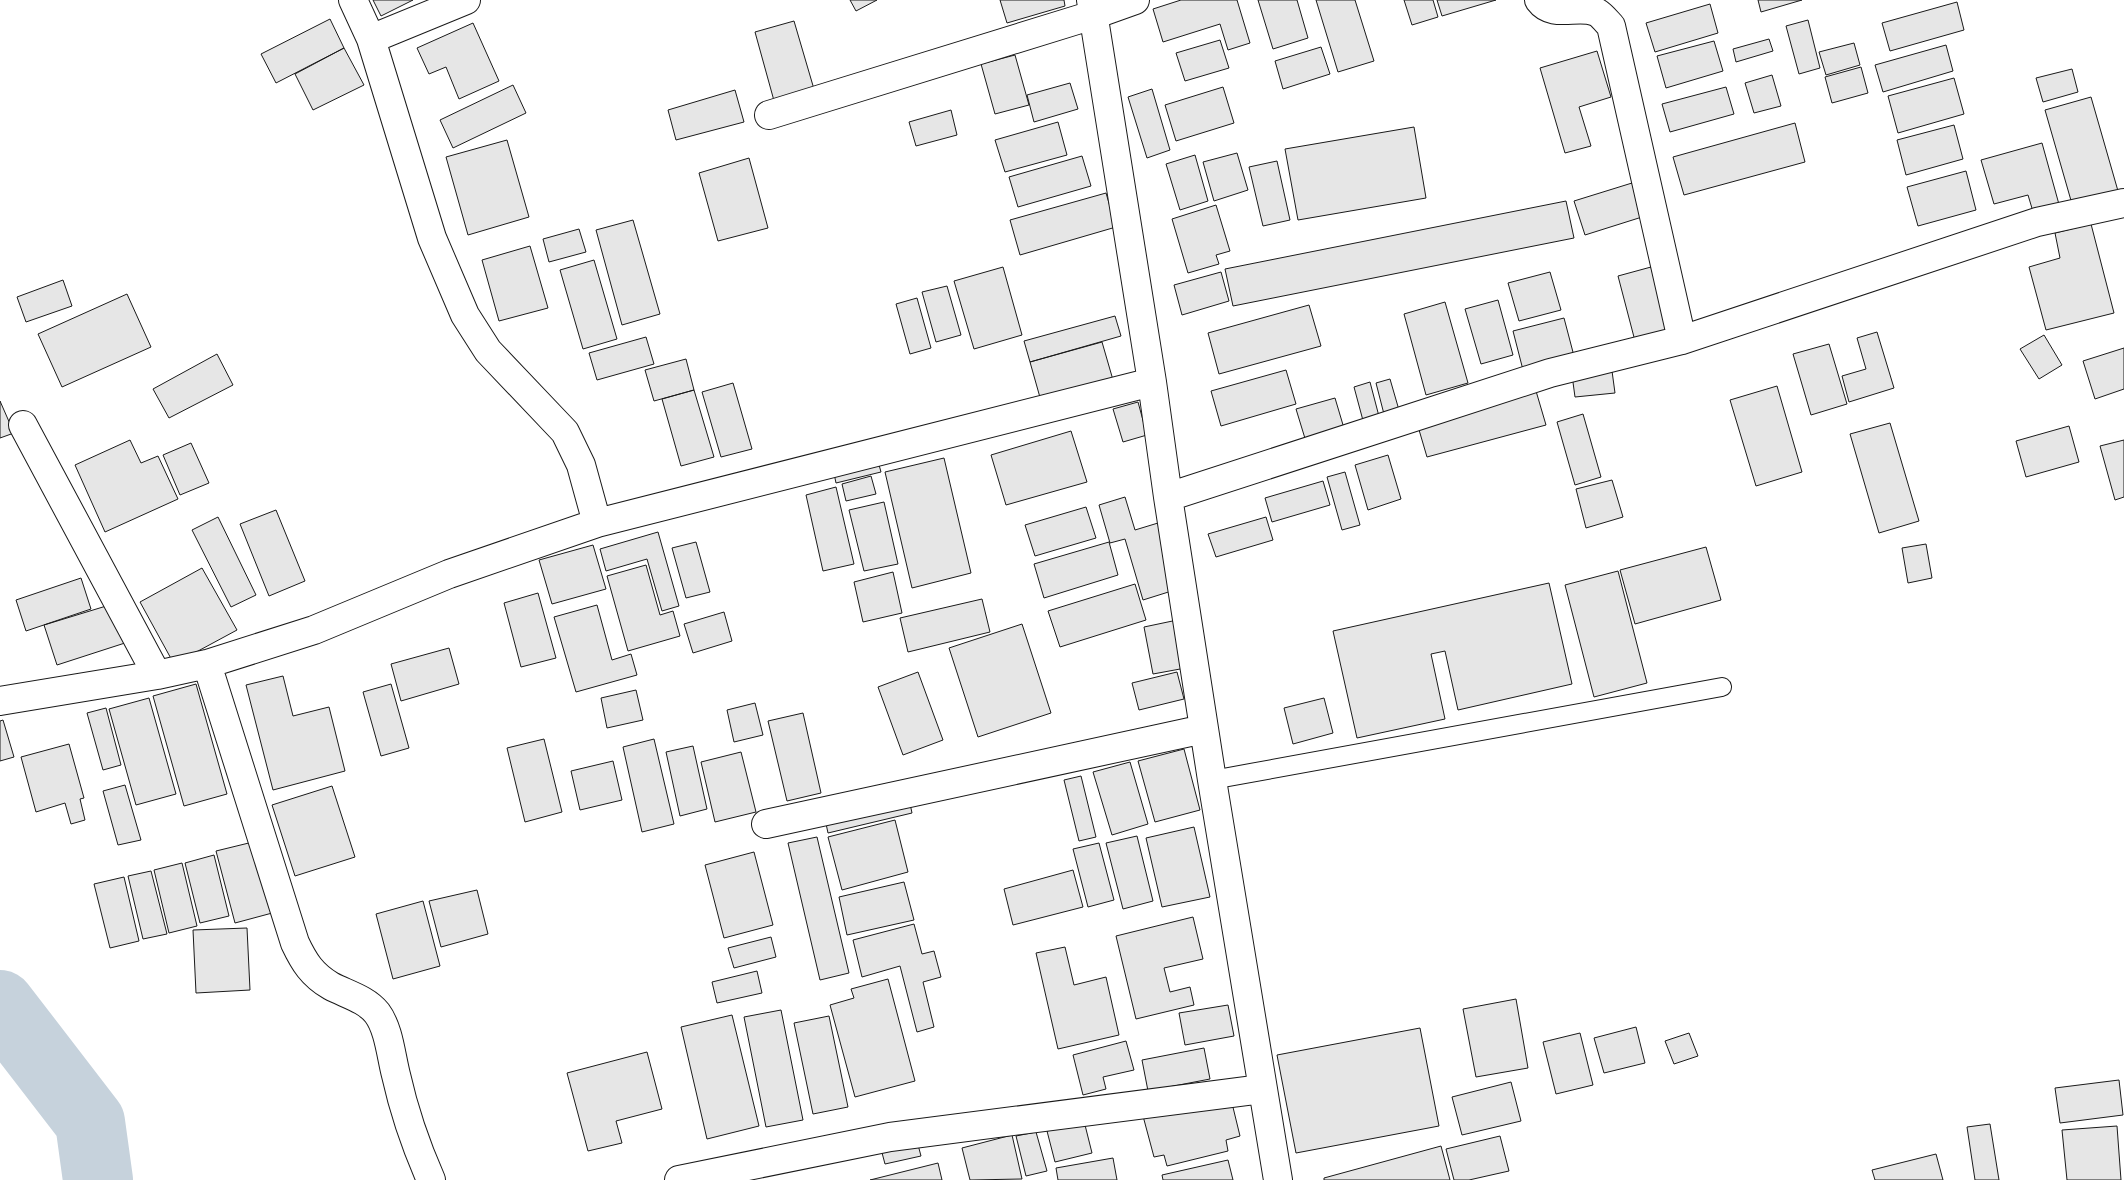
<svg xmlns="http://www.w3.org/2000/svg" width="2124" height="1180" viewBox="0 0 2124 1180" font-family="Quicksand,sans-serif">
<rect width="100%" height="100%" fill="#fff"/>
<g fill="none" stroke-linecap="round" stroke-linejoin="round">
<path stroke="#c6d2dc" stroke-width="70" d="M0,1005l90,117 8,58"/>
</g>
<path fill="#e6e6e6" stroke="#1a1a1a" d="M373,0h40l-32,16z
M850,0h27l-21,11z
M1000,0h64l1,6 -58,17z
M1181,0h56l13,43 -22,7 -8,-26 -57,18 -10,-33z
M1258,0h39l11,38 -35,11z
M1316,0h39l19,61 -36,11z
M1404,0h29l5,17 -26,8z
M1437,0h59l-54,16z
M1758,0h44l-41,12z
M1957,2l7,28 -74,21 -8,-28z
M1710,4l8,29 -63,19 -9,-29z
M330,19l14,29 -68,35 -15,-29z
M1808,20l12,48 -21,6 -13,-48z
M794,21l22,75 -40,12 -21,-76z
M473,23l26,58 -40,18 -13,-32 -17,7 -12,-26z
M1769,39l4,12 -37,11 -3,-13z
M1220,40l9,28 -44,13 -9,-28z
M1714,41l9,30 -57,17 -9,-32z
M1854,43l6,22 -34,10 -7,-23z
M1946,45l7,26 -70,21 -8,-27z
M1321,47l9,27 -47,15 -8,-28z
M344,48l20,37 -51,25 -18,-36z
M1597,51l14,46 -32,10 12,39 -26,7 -25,-85z
M1015,55l14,50 -34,9 -14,-50z
M1861,67l7,26 -36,10 -7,-26z
M2072,69l6,23 -35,10 -7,-24z
M1772,75l9,31 -27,7 -9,-30z
M1954,78l10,36 -66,19 -10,-37z
M1070,83l8,26 -44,13 -7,-27z
M513,85l13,28 -73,35 -13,-28z
M1223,87l11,36 -58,18 -11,-36z
M1726,87l8,27 -64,18 -8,-28z
M1152,89l18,61 -23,8 -19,-61z
M735,90l9,32 -68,18 -8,-30z
M2091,97l27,94 -46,13 -27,-94z
M951,110l6,25 -41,11 -7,-24z
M1058,122l9,33 -62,17 -10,-32z
M1795,123l10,39 -121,33 -11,-38z
M1954,125l9,34 -57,16 -9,-35z
M1414,127l12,71 -128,22 -13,-71z
M507,140l22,77 -61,18 -22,-78z
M2042,143l18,65 -26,7 -6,-20 -34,9 -13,-44z
M1237,153l11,37 -34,11 -11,-39z
M1195,155l13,46 -28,9 -14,-46z
M1082,156l9,30 -73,21 -9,-30z
M749,158l19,70 -50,13 -19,-68z
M1277,161l13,59 -27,6 -14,-59z
M1966,171l10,39 -58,16 -11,-39z
M1632,183l10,34 -57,18 -11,-34z
M1106,193l10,34 -96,28 -10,-35z
M1566,201l8,37 -341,68 -8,-37z
M1216,205l14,46 -14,4 3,9 -31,9 -16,-54z
M633,220l27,94 -38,11 -26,-95z
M2091,224l23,89 -68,17 -17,-63 31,-9 -5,-25z
M579,229l7,23 -37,10 -6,-23z
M530,246l18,62 -49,13 -17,-61z
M594,260l23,79 -34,10 -23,-79z
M1003,267l19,68 -48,14 -20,-68z
M1651,267l17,65 -33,9 -17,-65z
M1221,272l8,29 -47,14 -8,-30z
M1550,272l11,38 -42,11 -11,-38z
M63,280l9,26 -46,16 -9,-25z
M947,286l14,49 -25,7 -14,-50z
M127,294l24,53 -89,40 -24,-53z
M917,298l14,50 -21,6 -14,-50z
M1498,300l15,55 -32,9 -16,-55z
M1445,302l23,81 -42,12 -22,-81z
M1309,305l12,41 -102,28 -11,-41z
M1115,316l6,20 -91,26 -6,-21z
M1564,318l10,38 -51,14 -10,-39z
M1877,332l17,56 -45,14 -7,-26 24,-7 -9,-31z
M2044,335l18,30 -23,14 -19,-30z
M646,337l8,27 -57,16 -8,-27z
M1102,342l11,38 -72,21 -11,-39z
M1829,344l18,60 -36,11 -18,-61z
M2124,348v41l-29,10 -12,-38z
M217,354l16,31 -64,33 -16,-29z
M686,359l8,31 -40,11 -9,-31z
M1286,370l10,34 -75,22 -10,-35z
M1612,371l3,22 -40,4 -3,-22z
M1390,379l11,38 -15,5 -10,-39z
M1370,382l11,42 -16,4 -11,-41z
M733,383l19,66 -31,8 -19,-65z
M1777,386l25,86 -46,14 -26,-86z
M694,390l20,67 -33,9 -19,-67z
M1536,391l10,34 -119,32 -10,-34z
M1335,398l11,37 -39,10 -11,-36z
M0,401l14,32 -14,5z
M1138,402l9,33 -24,7 -10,-33z
M1583,414l18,63 -26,8 -18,-63z
M1890,423l29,98 -40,12 -29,-99z
M2069,426l10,36 -53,15 -10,-36z
M1071,431l16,51 -81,23 -15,-50z
M130,440l11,23 17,-7 20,43 -73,33 -30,-67z
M2124,440v57l-9,3 -15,-54z
M191,443l18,40 -29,12 -17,-40z
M876,454l5,18 -45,11 -4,-19z
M1388,455l13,44 -33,11 -13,-45z
M944,458l27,115 -59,15 -27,-116z
M1345,472l15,53 -18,5 -15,-53z
M871,476l5,18 -30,7 -4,-17z
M1612,480l11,37 -37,11 -10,-39z
M1323,481l7,24 -58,17 -7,-24z
M836,487l18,77 -31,7 -17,-76z
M1125,497l10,33 23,-7 20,66 -35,11 -18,-61 -15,4 -11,-38z
M884,502l14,62 -34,7 -15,-61z
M1086,507l10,31 -61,18 -10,-31z
M276,510l29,71 -36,15 -29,-72z
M218,517l38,78 -25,12 -39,-77z
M1266,517l7,23 -57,17 -8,-23z
M658,532l21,74 -17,5 -15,-52 -41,12 -6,-22z
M696,542l14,50 -24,6 -14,-50z
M1109,542l9,33 -74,23 -10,-34z
M1926,544l6,34 -24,5 -6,-35z
M593,545l13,44 -54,15 -13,-44z
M1706,547l15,53 -86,24 -15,-54z
M646,565l14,50 13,-4 7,25 -52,15 -21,-75z
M202,568l35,62 -63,34 -34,-62z
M1618,571l29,112 -53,14 -29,-112z
M893,572l9,41 -39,9 -9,-40z
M81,578l10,31 -65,22 -10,-31z
M1549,583l23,101 -114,26 -13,-59 -14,3 14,65 -88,19 -24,-107z
M1135,584l11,36 -86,27 -12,-36z
M538,593l18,65 -35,9 -17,-64z
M982,599l8,33 -82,20 -8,-34z
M116,603l12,39 -71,23 -13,-40z
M597,605l15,55 19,-6 6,21 -61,17 -22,-75z
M724,612l8,29 -39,12 -9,-29z
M1182,619l9,48 -38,7 -9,-47z
M1022,624l29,89 -73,24 -29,-89z
M449,648l10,36 -58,17 -10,-37z
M918,672l25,68 -40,15 -25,-68z
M1177,672l7,27 -45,11 -7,-27z
M283,676l10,40 36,-9 16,64 -72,19 -27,-105z
M196,684l31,110 -43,12 -31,-110z
M391,684l18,64 -28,8 -18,-64z
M636,690l7,30 -36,8 -6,-30z
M149,698l27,96 -40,11 -27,-96z
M1324,698l9,35 -40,11 -9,-36z
M755,703l8,32 -29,7 -7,-32z
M106,708l15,57 -18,5 -16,-57z
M803,713l18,80 -34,8 -19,-80z
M3,720l11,37 -14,4v-40z
M544,739l18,73 -37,10 -18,-74z
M654,739l20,85 -32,8 -19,-85z
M69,744l15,54 -4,1 5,21 -14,4 -6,-21 -29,9 -15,-55z
M693,746l14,63 -27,7 -14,-64z
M1184,749l16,61 -45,12 -17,-61z
M741,752l15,60 -41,10 -14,-60z
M613,761l9,39 -42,10 -9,-39z
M1130,762l18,62 -36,11 -19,-63z
M1081,776l15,61 -17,4 -15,-61z
M125,785l16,55 -23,5 -15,-54z
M332,786l23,71 -60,19 -23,-71z
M909,799l3,14 -84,20 -3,-14z
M895,820l13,52 -66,18 -14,-53z
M1194,827l16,70 -48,10 -16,-69z
M1137,836l16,65 -30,8 -17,-66z
M817,837l32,136 -29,7 -32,-137z
M257,841l19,71 -41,11 -19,-72z
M1099,843l15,57 -26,7 -15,-58z
M754,852l19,73 -49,13 -19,-73z
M214,855l15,61 -29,7 -15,-60z
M182,863l15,63 -28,7 -15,-63z
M1073,870l10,37 -70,18 -9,-36z
M151,871l16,63 -24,5 -15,-63z
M124,877l15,64 -29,7 -16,-64z
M904,882l10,38 -67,15 -8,-38z
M477,890l11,44 -47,13 -12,-46z
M423,901l17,65 -47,13 -17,-65z
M1193,917l10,42 -39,9 6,24 20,-5 4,18 -58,14 -20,-83z
M914,924l8,30 12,-3 7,26 -18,5 11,45 -17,5 -17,-66 -38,11 -9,-37z
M247,928l3,62 -54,3 -3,-63z
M771,937l5,20 -42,11 -6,-20z
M1065,947l9,38 32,-8 13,58 -61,14 -22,-96z
M757,971l5,22 -45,10 -5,-21z
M888,979l27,102 -60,16 -25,-92 24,-7 -3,-9z
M1516,999l12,69 -52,9 -13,-68z
M1228,1005l6,31 -49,9 -6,-32z
M781,1010l22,110 -37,7 -22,-110z
M732,1015l27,111 -52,13 -26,-112z
M829,1016l19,91 -35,7 -19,-91z
M1636,1027l9,36 -41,10 -10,-35z
M1420,1028l19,98 -143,27 -19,-98z
M1580,1033l13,52 -37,9 -13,-52z
M1689,1033l9,23 -24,8 -9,-23z
M1126,1041l8,29 -31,7 3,12 -23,6 -10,-40z
M1204,1048l6,31 -62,12 -6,-31z
M647,1052l15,57 -46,12 6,22 -34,8 -21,-78z
M2119,1080l4,35 -63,8 -5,-35z
M1511,1082l10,39 -59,14 -10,-38z
M1230,1095l10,41 -14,4 2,11 -61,15 -3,-11 -10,2 -11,-41z
M1084,1121l8,32 -37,9 -8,-31z
M1990,1124l9,56h-24l-8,-53z
M2117,1126l4,54h-54l-5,-50z
M1036,1132l11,39 -21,5 -10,-40z
M1012,1135l10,44 -52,1 -8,-32z
M1500,1136l9,35 -40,9h-15l-8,-31z
M917,1141l4,15 -36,8 -4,-15z
M1441,1146l9,34h-126v-2z
M1936,1154l7,26h-68l-3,-10z
M1113,1158l4,22h-59l-2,-12z
M1228,1160l5,20h-70l-1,-5z
M938,1163l4,17h-72z"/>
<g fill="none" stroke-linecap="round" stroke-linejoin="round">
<g stroke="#1a1a1a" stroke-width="20">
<path id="lane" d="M1212,780l510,-93"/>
</g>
<g stroke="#1a1a1a" stroke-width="30">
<path id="street" d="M353,0l18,39 61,199 33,77 23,36 77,81 16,33 16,58
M1091,0l61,382 16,115 44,283 66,400
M1539,0c14,19 39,4 57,12 5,2 11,10 15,14l71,314
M371,39l95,-39
M769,115l324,-100 42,-15
M23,425l134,250
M1168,497l382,-124 132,-33 355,-118 87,-19
M207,664l88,279c9,19 17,32 36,43 15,8 35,13 46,27 12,16 14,43 19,62 8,36 20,71 35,105
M0,701l157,-26 50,-11 107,-34 135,-56 148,-51 555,-141
M766,824l438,-95
M679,1180l211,-43 372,-48"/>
</g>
<use href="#lane" stroke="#fff" stroke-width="18"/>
<use href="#street" stroke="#fff" stroke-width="28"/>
</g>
</svg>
